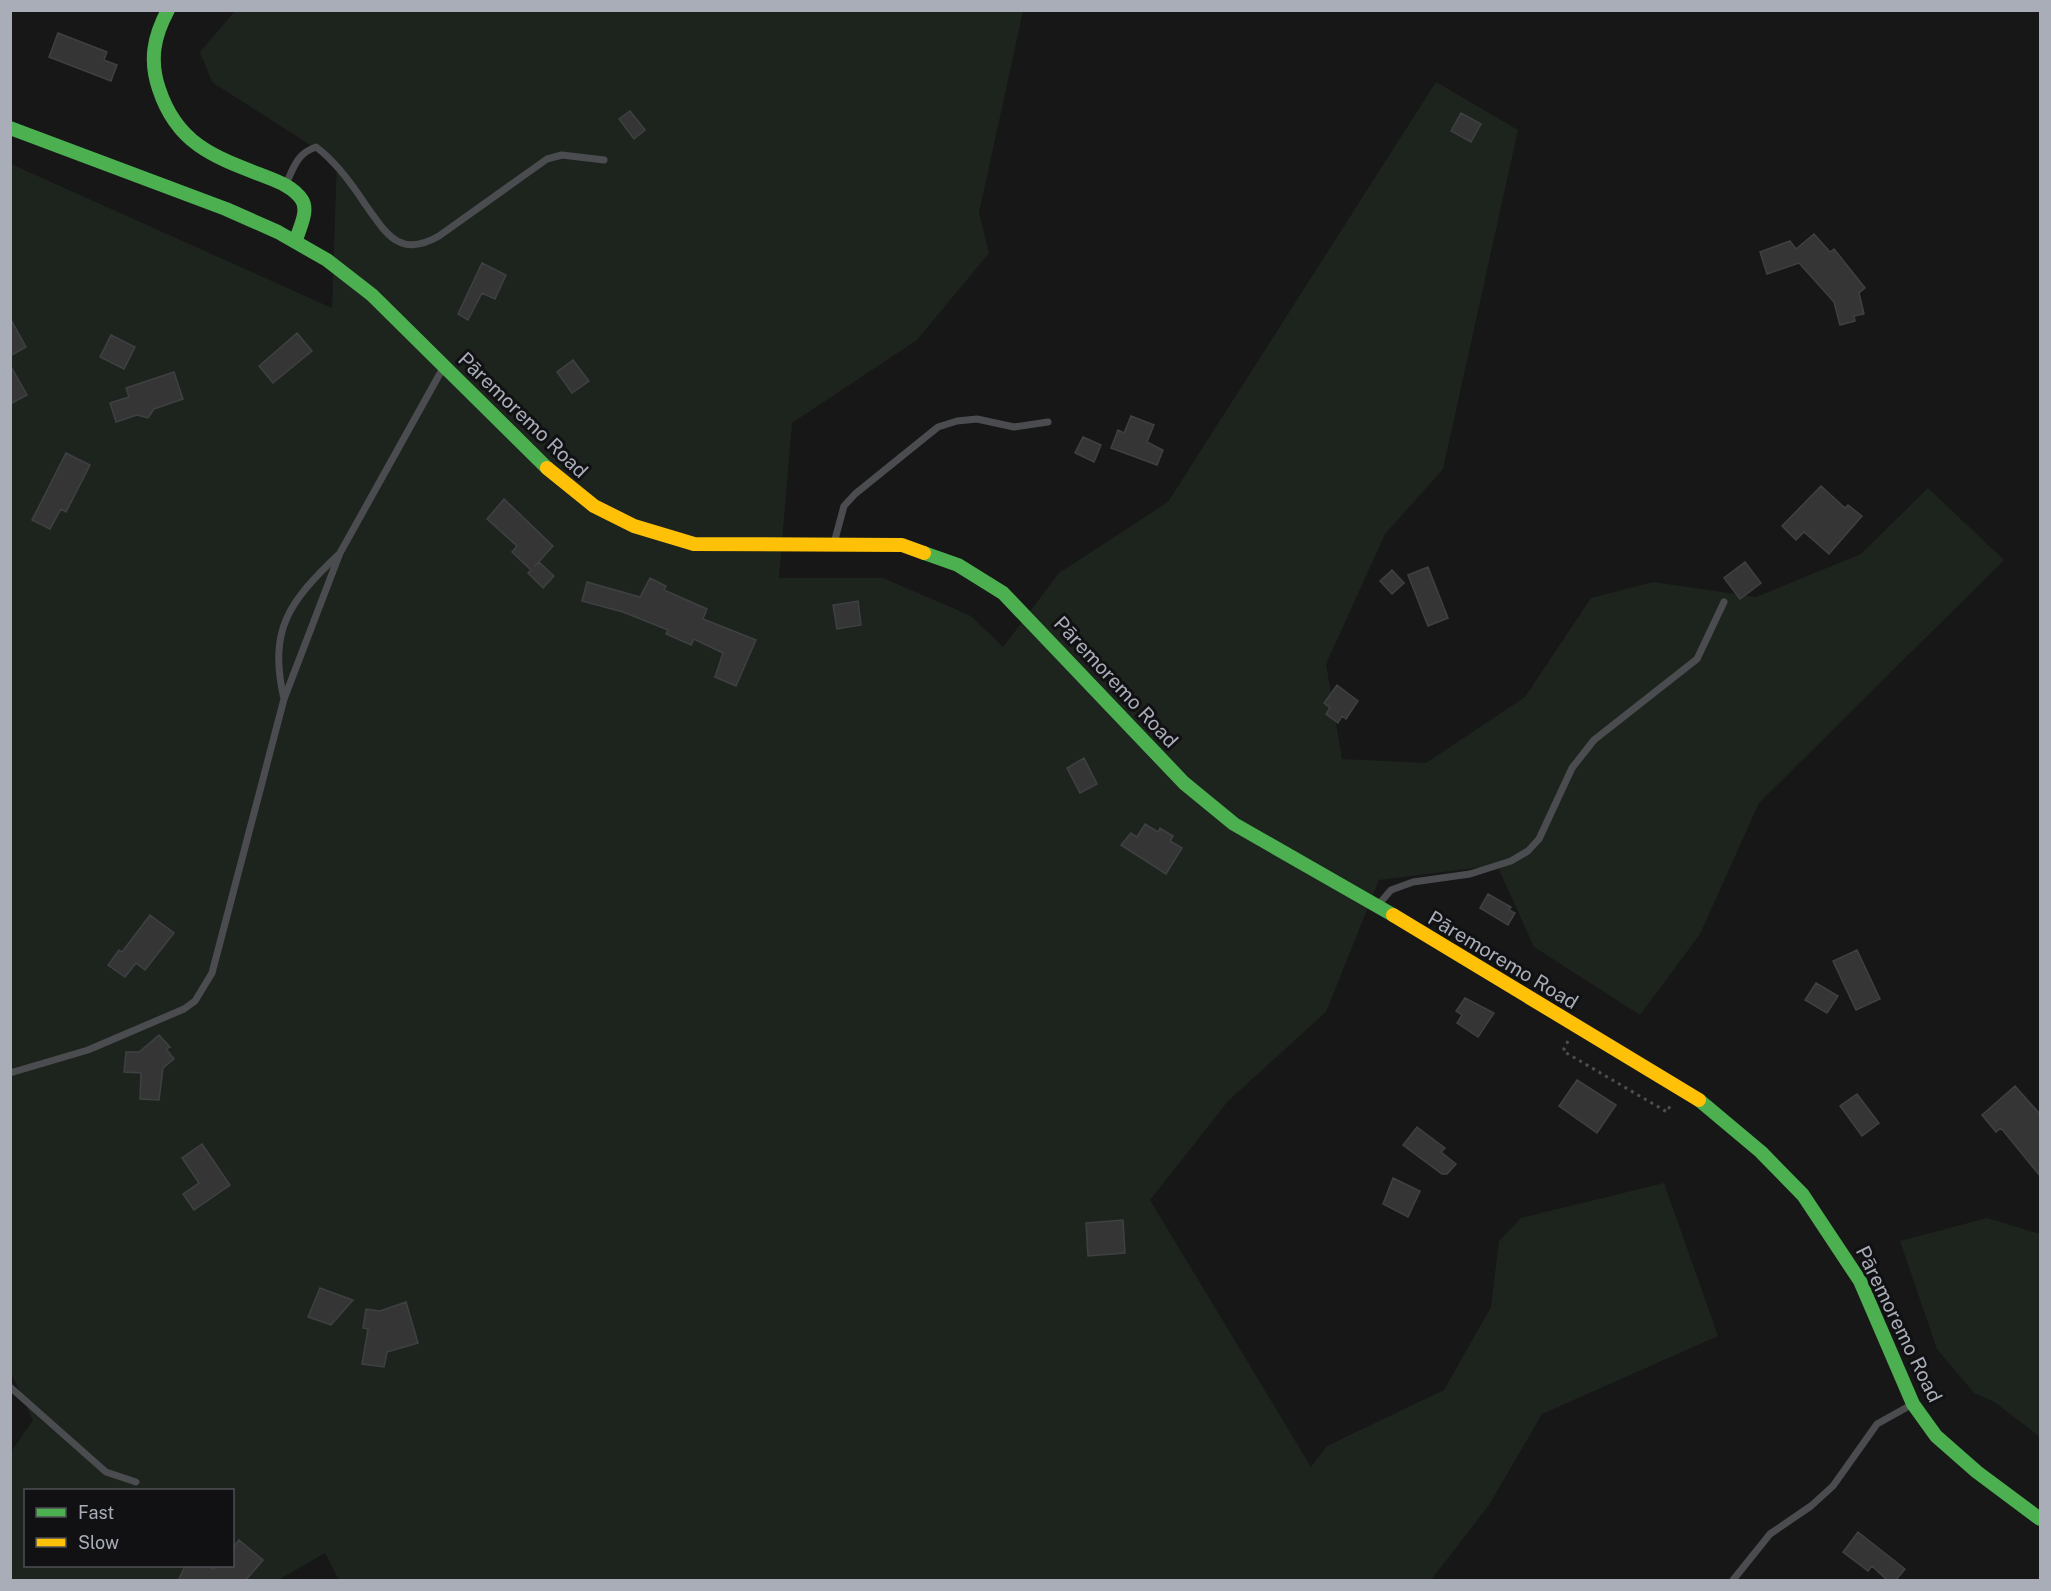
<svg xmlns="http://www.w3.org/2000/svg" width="2051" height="1591" viewBox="0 0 2051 1591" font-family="'Public Sans',sans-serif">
<rect width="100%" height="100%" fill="#171717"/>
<path fill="#1d241e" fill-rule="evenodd" d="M235,11h788l-44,202 10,40 -72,87 -125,83 -13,155h104l88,38 32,31 56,-74 109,-71 268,-420 82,48 -75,339 -58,65 -59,130 16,95 84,4 99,-66 66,-99 62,-16 103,15 105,-43 67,-66 76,72 -245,243 -59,131 -60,81 -106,-68 -37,-82 -118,15 -53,132 -98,89 -78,99 161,267 16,-21 117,-56 47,-83 8,-66 22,-23 143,-35 54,153 -176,78 -53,91 -58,75h-1092l-14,-27 -47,27h-267v-128l22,-32 -22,-47v-1209l321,144 5,-146 -125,-80 -12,-30zM26,1490h206v76h-206z
M1987,1218l53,16v203l-44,-34 -22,-10 -37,-44 -37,-108z"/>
<path fill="#353536" stroke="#3f4043" stroke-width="1.5" d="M58,33l49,19 -3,8 13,5 -6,16 -62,-24z
M630,111l15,19 -11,9 -15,-20z
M1461,113l20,11 -10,18 -20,-11z
M1814,234l16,18 4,-3 31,39 -6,5 5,21 -10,2 1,5 -15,4 -6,-23 -35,-39 -32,11 -7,-22 30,-11 6,8z
M482,263l24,12 -11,24 -13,-6 -14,27 -10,-6z
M10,318l16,29 -16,9z
M297,333l15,18 -39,32 -14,-17z
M111,335l24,12 -11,22 -24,-12z
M573,360l16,21 -17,12 -15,-21z
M10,365l17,30 -17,9z
M174,372l9,27 -29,10 -6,9 -11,-3 -21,7 -6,-19 19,-6 -3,-9z
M1131,416l23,9 -7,17 16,8 -6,15 -46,-17 7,-18 6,3z
M1083,437l18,8 -7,17 -19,-9z
M66,453l24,12 -24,47 -5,-3 -11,20 -18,-9z
M1821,486l24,22 3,-3 14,11 -33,38 -25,-22 -8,8 -14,-14z
M504,499l49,47 -19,21 5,-5 15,14 -11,12 -15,-15 3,-3 -19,-18 5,-6 -30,-27z
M1745,562l16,21 -21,16 -16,-21z
M1428,567l20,51 -20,8 -20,-51z
M1392,570l12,13 -12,11 -12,-13z
M650,578l16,8 -2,4 43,19 -4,10 53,21 -20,46 -21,-9 8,-24 -29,-14 -3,6 -25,-11 2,-4 -45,-18 -41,-11 5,-19 53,15z
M858,601l3,24 -24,4 -4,-24z
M1337,685l21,16 -12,18 -4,-3 -4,7 -12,-9 4,-6 -6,-5z
M1084,758l13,26 -17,9 -13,-25z
M1145,824l13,8 2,-4 13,8 -3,5 12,7 -16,26 -45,-29 10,-12 6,4z
M1488,894l23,13 -2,3 6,3 -7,12 -28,-17z
M150,915l24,18 -29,37 -9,-7 -11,14 -17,-12 11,-15 3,2z
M1857,950l23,49 -24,11 -23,-49z
M1816,983l22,13 -11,17 -22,-13z
M1465,998l29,15 -16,24 -21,-14 5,-8 -6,-4z
M159,1035l11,12 -4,2 8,10 -11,9 -4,32 -19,-1 1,-26 -17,-1 2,-20h13z
M1577,1080l39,25 -19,28 -38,-27z
M2015,1086l25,28v62l-39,-48 -5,4 -14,-17z
M1857,1094l22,29 -17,13 -22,-30z
M1417,1127l28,21 -4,4 15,12 -9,10h-5l-39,-29z
M202,1144l28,41 -36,25 -11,-16 16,-11 -17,-25z
M1393,1178l27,13 -12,26 -25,-13z
M1123,1220l2,33 -37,3 -2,-33z
M320,1288l33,12 -22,25 -23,-8z
M406,1302l12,41 -31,9 -3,15 -22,-3 6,-35 -5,-1 3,-19 14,2z
M1858,1532l47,37 -10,12h-7l-16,-15 -4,5 -25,-19z
M239,1540l24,20 -18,21h-67l7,-15h21l8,3 3,-3h15v-18z"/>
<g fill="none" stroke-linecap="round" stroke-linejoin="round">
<path stroke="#4d4e52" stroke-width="3" stroke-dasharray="3 4.5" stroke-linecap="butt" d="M1568,1041l-5,10 104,61 4,-8"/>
<path stroke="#4b4c50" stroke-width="7" d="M287,182c7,-16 11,-29 29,-35 19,14 36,37 49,57 21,29 34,55 74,32l108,-77 15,-4 42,5
M834,543l10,-37 11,-12 83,-67 19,-6 20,-2 37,8 34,-5
M284,699c-16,-70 5,-97 54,-144
M1379,904l12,-14 22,-8 57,-8 41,-13 17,-10 11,-12 33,-71 22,-28 103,-81 27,-57
M10,1073l78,-23 96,-41 11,-8 17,-28 72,-274 56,-146 103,-185
M10,1387l96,85 30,10
M1733,1580l37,-46 41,-28 22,-20 44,-62 34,-19"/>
<path stroke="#4caf50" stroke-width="14" d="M168,10c-14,26 -19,50 -9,79 18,55 55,68 105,87 13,5 30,11 38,24 7,11 -3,29 -6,40
M10,128l216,81 52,23 49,28 45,35 175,173
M924,553l34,12 45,28 181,190 50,41 159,91
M1699,1100l62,52 42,43 57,86 53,123 23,32 41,36 63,47"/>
<path stroke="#ffc107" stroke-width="14" d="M547,468l47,38 40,20 60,18 208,1 22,8
M1393,915l306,185"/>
</g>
<g text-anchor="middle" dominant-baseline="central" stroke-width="6" stroke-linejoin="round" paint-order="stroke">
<g font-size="20" fill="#a8adb8" stroke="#111113">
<text transform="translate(523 415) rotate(44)">Pāremoremo Road</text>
<text transform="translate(1116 682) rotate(47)">Pāremoremo Road</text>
<text transform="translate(1503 960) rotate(31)">Pāremoremo Road</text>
<text transform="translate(1899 1324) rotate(64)">Pāremoremo Road</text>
</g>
</g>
<rect width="2051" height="1591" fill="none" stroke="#a8adb8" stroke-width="24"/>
<rect x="24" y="1489" width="210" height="78" fill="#111113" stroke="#4d4f55" stroke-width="1.5"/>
<rect x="36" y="1508" width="30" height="9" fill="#4caf50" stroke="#4d4f55" stroke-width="1.5"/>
<text x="78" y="1519" font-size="18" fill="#a8adb8">Fast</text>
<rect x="36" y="1538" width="30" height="9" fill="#ffc107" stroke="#4d4f55" stroke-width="1.5"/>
<text x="78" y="1549" font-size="18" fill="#a8adb8">Slow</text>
</svg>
